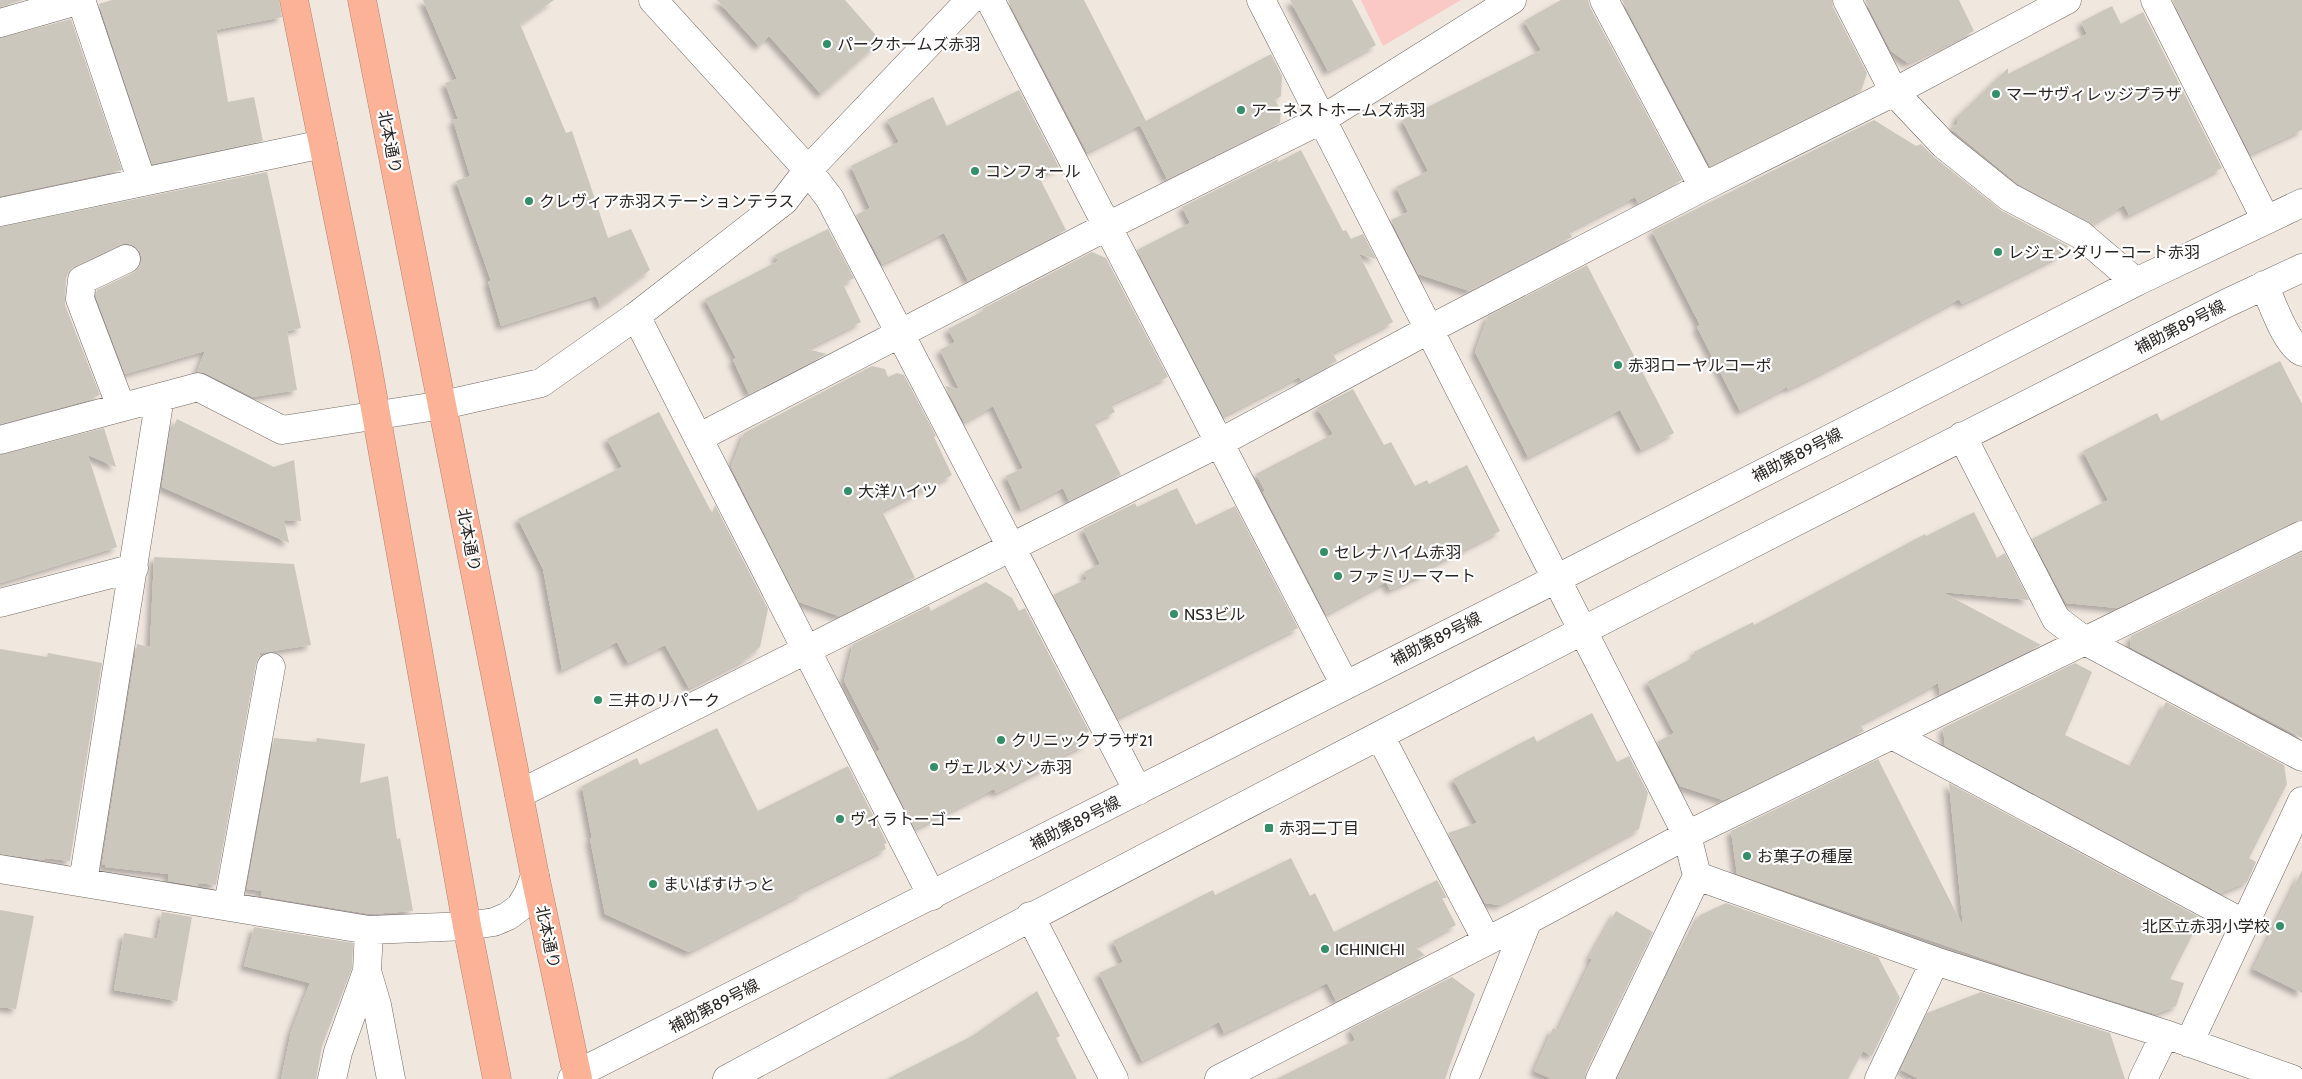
<svg xmlns="http://www.w3.org/2000/svg" width="2302" height="1079" viewBox="0 0 2302 1079" font-family="Cabin,'Noto Sans JP',sans-serif">
<defs>
<filter id="shadow"><feDropShadow dx="-4.5" dy="4.5" stdDeviation="2.5" flood-color="#0004"/></filter>
</defs>
<rect width="100%" height="100%" fill="#f0e7df"/>
<path fill="#fac8c5" d="M1361,0h100l-78,46z"/>
<path fill="#ccc7bd" filter="url(#shadow)" d="M0,0h23l-23,7z
M112,0h167l3,17 -66,13 12,72 26,-5 9,44 -111,23 -53,-160z
M423,0h131l-34,24 46,109 6,-2 36,107 23,-9 19,41 -50,36 -4,-10 -95,30 -13,-45h3l-35,-100 14,-5 -17,-56 5,-1 -13,-36 12,-4z
M717,0h128l36,41 -60,53 -52,-58 -10,10z
M1008,0h76l62,121 125,-67 11,22 -1,20 -6,4 6,11 -1,12 -113,56 -27,-54 -53,27z
M1290,0h62l24,45 -48,26z
M1561,0h27l2,7 92,173 -44,23 -3,-6 -66,34 3,6 -103,54 -51,-17 -27,-54 17,-8 -12,-25 32,-16 -26,-51 139,-70 -17,-29z
M1622,0h210l1,7 34,66 -6,18 -151,75z
M1865,0h94l15,31 -66,32 -17,-12z
M2172,0h130v130l-52,24z
M2112,6l9,18 22,-12 79,156 -93,47 -5,-10 -32,19 -74,-40 -68,-56 7,-4v-7l51,-49v6l79,-40 -6,-12z
M71,19l51,151 -122,26v-158z
M1019,90l40,77 -20,10 27,53 -98,51 -24,-48 -62,31 -26,-49 14,-7 -19,-42 48,-24 -12,-22 46,-23 14,29z
M1874,120l42,26 5,-2 13,13 68,54 66,35 -11,11 -95,47 -3,-5 -142,76 -29,14 -1,-2 -47,24 -43,-84 3,-2 -48,-94z
M1301,150l42,81 3,-1 5,9 12,-5 13,25 -17,-5 34,68 -61,31 5,8 -35,20 -3,-4 -76,39 -86,-166 53,-27 -8,-16 96,-48v3z
M267,172l34,156 -14,3 10,59 -44,7 -48,-24 -8,-1 8,-21 -80,23 -29,-77 1,-7 36,-17 6,-6 3,-7 -2,-8 -6,-6 -7,-3 -8,2 -44,21 -6,5 -3,7 -1,27 35,90 -6,2 1,1 -95,26v-197z
M828,229l26,49 -11,6 18,38 -54,27 20,5 -78,40 -16,-34 3,-2 -31,-59 73,-38 -3,-6z
M1092,252l14,6 62,119 -57,27 4,8 -21,10 27,53 -52,26 -6,-13 -42,21 -15,-33 17,-8 -30,-62 -29,16 -19,-36 14,3 -19,-39 15,-8 -7,-13 35,-18 -1,-2z
M1587,265l87,168 -33,17 -21,-40 -92,47 -53,-105 13,-36z
M2280,361l22,43v116l-7,1 -178,87 -51,-5 -34,-64 76,-39 -25,-49 74,-38 4,8z
M872,366l13,3 3,8 9,-4 7,2 32,61 -2,1 18,38 -70,36 33,67 -76,38 -40,-14 -68,-135 13,-34z
M1353,389l31,56 7,-3 24,44 12,-6 2,4 38,-19 33,66 -78,40 2,3 -34,16 -4,-8 -60,32 -63,-122 2,-1 -9,-17 77,-40 -16,-26z
M659,412l53,101 3,-8 53,104 -8,38 -16,13 -55,28 -24,-43 -37,18 -11,-21 -55,28 -19,-101 -25,-50 104,-52 -15,-28z
M177,419l97,48 20,-7 7,61 -17,-1 5,23 -127,-56 7,-50z
M104,428l12,39 -28,-12 29,92 -117,36v-128z
M1177,488l19,37 39,-19 63,122 -181,90 -64,-123 34,-16 -3,-7 16,-8 -17,-35 52,-26 2,4z
M1974,512l23,46 8,-5 24,47 -87,-8 99,53 -101,49 -2,-11 -78,41 4,7 -141,69 -43,-14 -23,-44 17,-9 -27,-51 49,-26 -2,-4 59,-30 1,3 171,-91 1,2z
M2302,552v186l-172,-91 1,-11z
M154,557l140,7 17,81 -51,8 -4,11 -40,221 -18,-2v3l-30,-5 1,-7 -64,-7v-2h-3l35,-221 13,3z
M986,582l26,16 7,13 6,-3 64,123 -7,4 4,9 -40,20 1,3 -51,26 -2,-4 -79,40 -39,-77 4,-2 -36,-69 9,-37 76,-38 2,5z
M0,649l47,8 1,-4 54,10 -32,198 -25,-3 -1,2 -44,-6z
M2075,663l17,9 -27,63 67,32 34,-65 118,63 3,19 -38,74 7,4 -9,20 -27,11 -275,-147 -2,-18z
M1592,713l25,49 12,-6 19,37 -9,36 -140,76 -14,-2 -37,-70 29,-10 -24,-44 81,-43 3,6z
M717,728l41,83 90,-45 39,77 -3,1 2,5 -84,42 1,2 -114,59 -84,-38 -15,-75 2,-1 -10,-52 55,-28 3,7z
M274,738l42,4 1,-4 48,6 -5,39 28,-7 9,63 3,-1 13,73 -43,3 -109,-18 1,-5 -15,-2z
M1878,759l85,167 -14,-143 252,135 -31,61 14,4 -8,23 -21,8 -127,-40 -291,-100 -6,-43z
M1291,858l19,38 5,-3 19,39 103,-52 10,18h-5l14,27 -41,22 10,8 -89,46 -9,-18 -103,50 -5,-11 -77,39 -43,-88 24,-11 -10,-21 100,-51 2,5z
M2302,870v123l-49,-24z
M1726,903l152,54 22,41 -28,58 -9,-5 -15,28h-231l63,-131 3,1 17,-34z
M0,910l34,6 -18,93 -16,-2z
M1616,911l37,21 -67,140 -1,7h-33l-18,-8 19,-43 5,2 34,-71 -3,-1z
M162,912l30,5 -15,84 -63,-11 10,-57 33,6z
M254,927l99,16 -1,25 -30,78 -6,33h-35l10,-47 19,-49 -66,-17z
M1452,977l23,17 -30,85h-169l79,-39 -5,-11z
M1037,991l23,45 -4,2 21,41h-190l85,-43z
M1981,992l129,41 15,46h-206l-18,-9 26,-57z"/>
<g fill="none" stroke-linecap="round" stroke-linejoin="round">
<g stroke="#716963" stroke-width="29">
<path id="minor" d="M81,0l61,182
M653,0l155,170 22,29 308,592
M990,0l355,685
M1261,0l426,835 10,41 238,85 230,73 127,45
M1604,0l99,187
M1847,0l47,92 50,53 65,52 72,38 55,47
M2155,0l111,220
M0,23l80,-23
M0,212l323,-68
M2264,285c9,19 21,58 38,67
M636,316l296,580
M121,407l-41,-108 2,-19 44,-21
M1962,436l94,183 29,22 217,116
M698,438l410,-212 213,-106 191,-120
M0,440l198,-53 84,43 161,-25 98,-22 95,-67 148,-115 24,-31 162,-170
M0,603l134,-35
M1892,735l353,189
M1380,736l107,205
M519,794l700,-351 211,-114 273,-142 191,-95 173,-92
M0,869l369,61 98,-4 27,-4 14,-6 12,-9 8,-13 7,-18
M83,882l77,-485
M228,905l43,-238
M1030,916l84,163
M367,971l10,34 14,74
M2189,1043l113,-242
M332,1079l6,-27 29,-81 2,-41
M572,1079l5,-5 979,-495 580,-297 166,-79
M727,1079c496,-266 997,-522 1500,-776l75,-35
M1219,1079l309,-159 159,-85 615,-300
M1464,1079l64,-159
M1600,1079l97,-203
M1879,1079l56,-118
M2143,1079l22,-45"/>
</g>
<g stroke="#b2816e" stroke-width="29">
<path id="highway" d="M294,0l71,352 102,574 30,153
M362,0l173,876 43,203"/>
</g>
<use href="#minor" stroke="#fff" stroke-width="28"/>
<use href="#highway" stroke="#fcb296" stroke-width="28"/>
</g>
<g fill="#328f67" stroke="#fff" stroke-width="2">
<circle cx="827" cy="44" r="5"/>
<circle cx="1996" cy="94" r="5"/>
<circle cx="1241" cy="110" r="5"/>
<circle cx="975" cy="171" r="5"/>
<circle cx="529" cy="201" r="5"/>
<circle cx="1998" cy="252" r="5"/>
<circle cx="1618" cy="365" r="5"/>
<circle cx="848" cy="491" r="5"/>
<circle cx="1324" cy="552" r="5"/>
<circle cx="1338" cy="576" r="5"/>
<circle cx="1174" cy="614" r="5"/>
<circle cx="598" cy="700" r="5"/>
<circle cx="1001" cy="740" r="5"/>
<circle cx="934" cy="767" r="5"/>
<circle cx="840" cy="819" r="5"/>
<rect x="1264" y="823" width="10" height="10" rx="2.5"/>
<circle cx="1747" cy="856" r="5"/>
<circle cx="653" cy="884" r="5"/>
<circle cx="2280" cy="926" r="5"/>
<circle cx="1325" cy="949" r="5"/>
</g>
<g text-anchor="middle" dominant-baseline="central" stroke-width="4.5" stroke-linejoin="round" paint-order="stroke">
<g font-size="16" fill="#292523" stroke="#fff" text-anchor="start">
<text x="837" y="44">パークホームズ赤羽</text>
<text x="2006" y="94">マーサヴィレッジプラザ</text>
<text x="1251" y="110">アーネストホームズ赤羽</text>
<text x="985" y="171">コンフォール</text>
<text x="539" y="201">クレヴィア赤羽ステーションテラス</text>
<text x="2008" y="252">レジェンダリーコート赤羽</text>
<text x="1628" y="365">赤羽ローヤルコーポ</text>
<text x="858" y="491">大洋ハイツ</text>
<text x="1334" y="552">セレナハイム赤羽</text>
<text x="1348" y="576">ファミリーマート</text>
<text x="1184" y="614">NS3ビル</text>
<text x="608" y="700">三井のリパーク</text>
<text x="1011" y="740">クリニックプラザ21</text>
<text x="944" y="767">ヴェルメゾン赤羽</text>
<text x="850" y="819">ヴィラトーゴー</text>
<text x="1279" y="828">赤羽二丁目</text>
<text x="1757" y="856">お菓子の種屋</text>
<text x="663" y="884">まいばすけっと</text>
<text x="2270" y="926" text-anchor="end">北区立赤羽小学校</text>
<text x="1335" y="949">ICHINICHI</text>
</g>
<g font-size="16" fill="#292523" stroke="#fff">
<text transform="translate(390 142) rotate(79)">北本通り</text>
<text transform="translate(2180 327) rotate(-27)">補助第89号線</text>
<text transform="translate(1797 455) rotate(-27)">補助第89号線</text>
<text transform="translate(469 540) rotate(79)">北本通り</text>
<text transform="translate(1436 639) rotate(-27)">補助第89号線</text>
<text transform="translate(1075 823) rotate(-27)">補助第89号線</text>
<text transform="translate(548 937) rotate(78)">北本通り</text>
<text transform="translate(714 1006) rotate(-27)">補助第89号線</text>
</g>
</g>
</svg>
